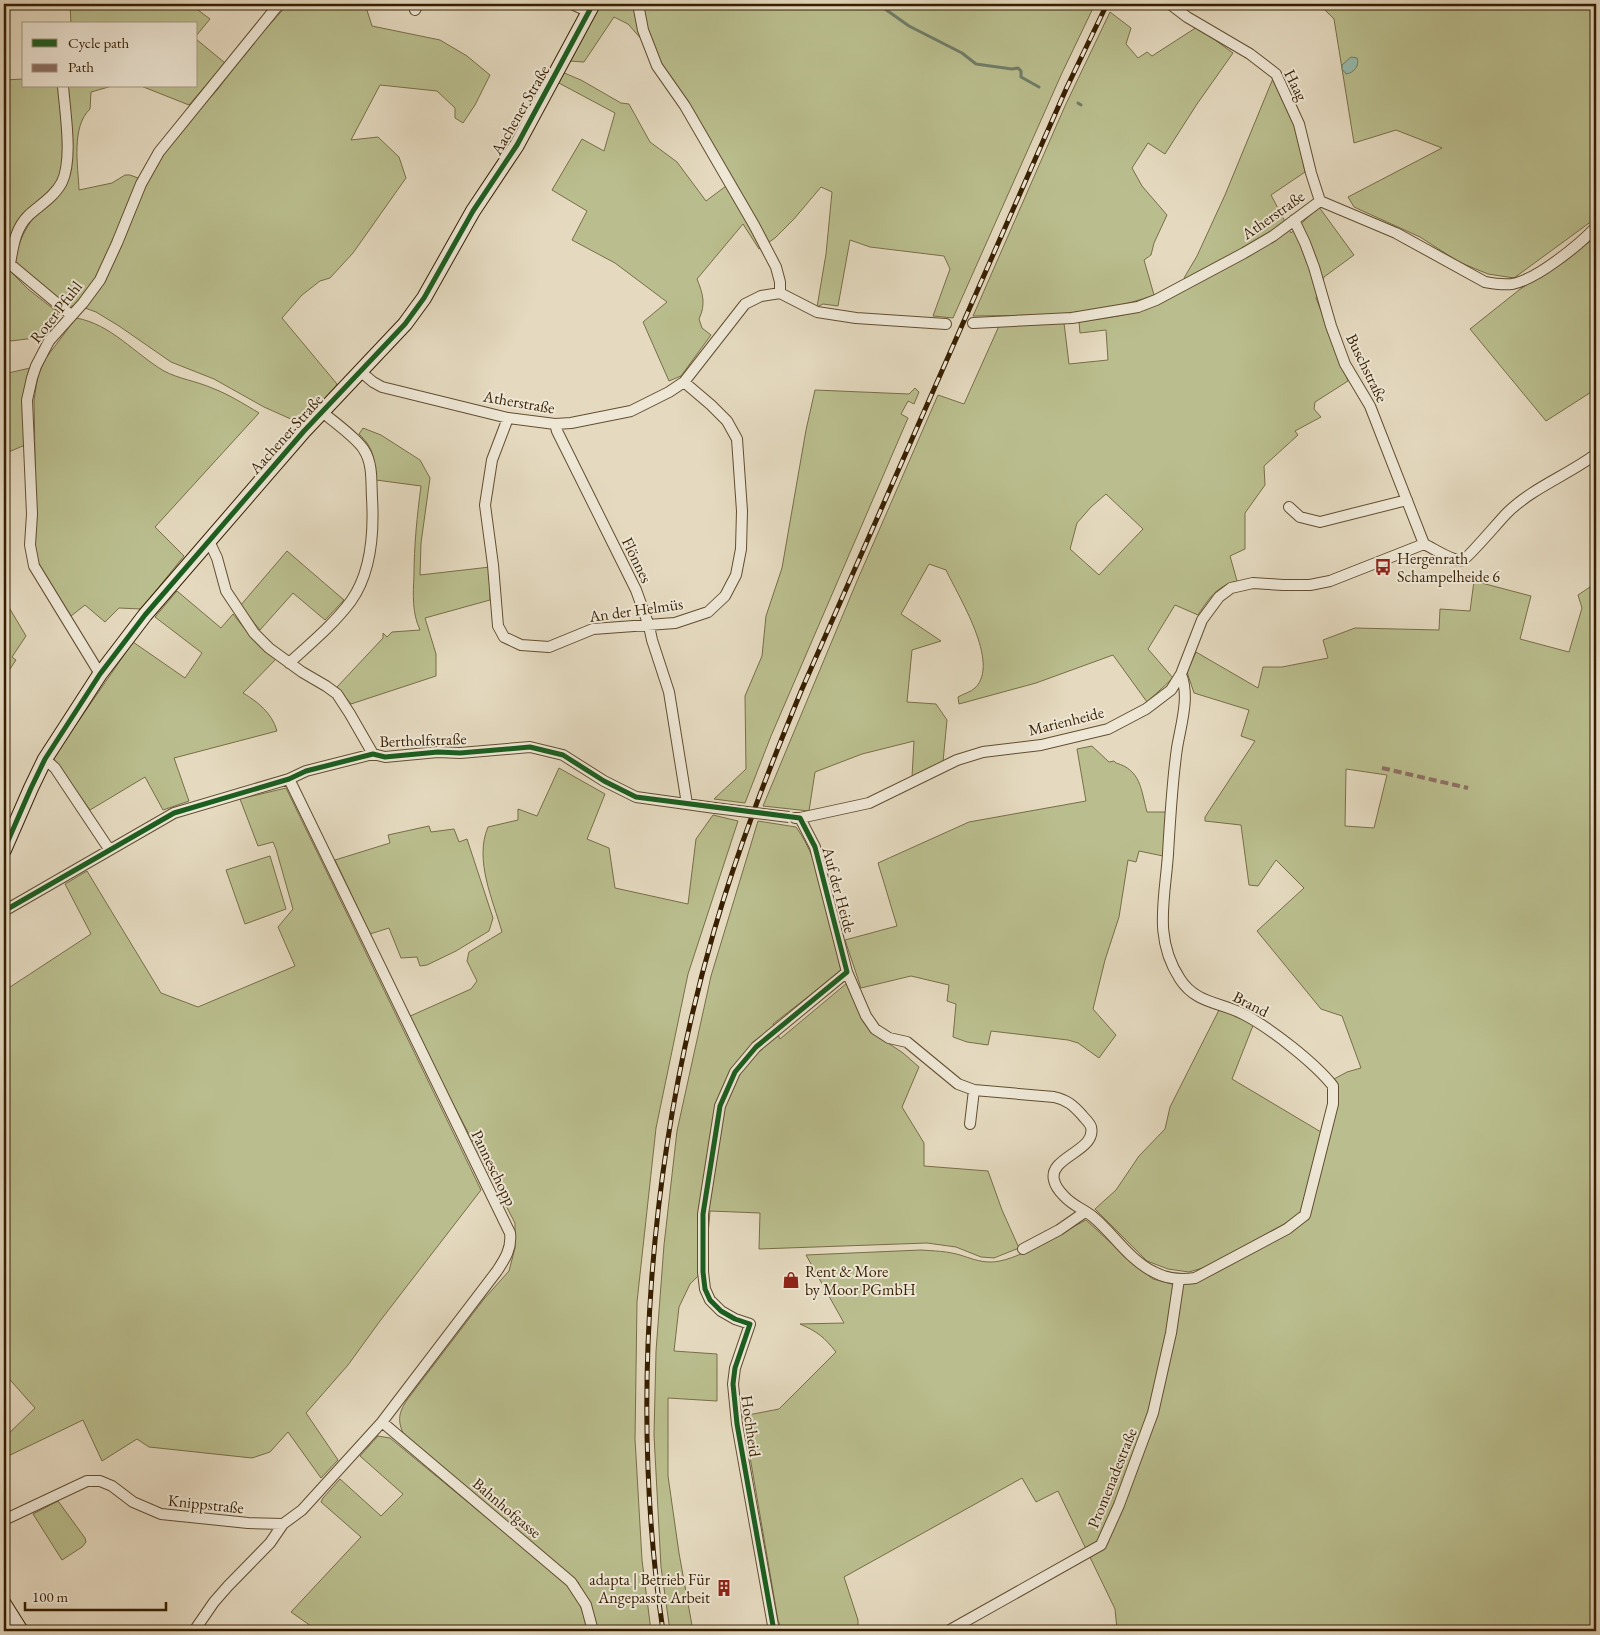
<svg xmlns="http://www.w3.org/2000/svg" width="1600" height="1635" viewBox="0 0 1600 1635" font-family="'EB Garamond',serif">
<rect width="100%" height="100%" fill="#e5dac0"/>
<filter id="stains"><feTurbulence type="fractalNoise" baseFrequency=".004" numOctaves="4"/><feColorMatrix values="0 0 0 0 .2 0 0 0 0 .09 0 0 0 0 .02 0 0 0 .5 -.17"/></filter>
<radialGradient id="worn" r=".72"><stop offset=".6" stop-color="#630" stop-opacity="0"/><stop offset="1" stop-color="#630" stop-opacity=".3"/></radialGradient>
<path fill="#babe8e" stroke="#786e47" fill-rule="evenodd" d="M70,4h120l20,15 -14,17v-12h-125z
M288,4h77l7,22 68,14 27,16 23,19 -15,30 -12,18 -8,-5v-10l-18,-17 -57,-6 -29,55 27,-3 21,20 7,21 -53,75 -23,25 -10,3 -18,14 -20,23 55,66 -2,4 -33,36 -38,-17 -50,-28 -43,-17 -52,-36 -23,-14 -11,-4 58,-122 17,-28 19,-26 39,-43 30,-40z
M599,4h496l-33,69 -109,245 -20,-2 17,-47 -6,-13 -74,-9 -20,-7 -12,66 -15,-2 -6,3 9,-53 6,-62 -11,-5 -27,32 -19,19 -16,11 -16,-25 -46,55c6,15 9,25 2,40l3,9 9,7 -30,41 -12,5 -26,-59 24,-20 -52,-39 -43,-23 15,-29 -35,-21 30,-51 22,12 11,-38 -58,-31 5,-10 19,8 40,23 8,1 21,38 27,20 29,39 20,-15 -83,-145 -15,-17 -14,-7 -30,45 -15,-1z
M1319,4h277v214l-82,60 -26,-4 -29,-12 -39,-25 -66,-30 -6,-10 94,-49 -46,-18 -42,13 -20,-124z
M1110,12l21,16 -5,16 12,14 9,-6 5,4 45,-29 36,26 -36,51 -32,50 -17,-11 -16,25 10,18 25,29 -13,28 -3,12 -7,5 10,35c-60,22 -118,20 -181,21l92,-210z
M196,39l29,24 -36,42 -48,-19h55z
M1274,76l21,48 10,48 -34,23 20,38 28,-26 35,48 -30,22 -8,21 32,83 -33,21 -1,7 7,8 -26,14 3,4 -34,31 1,19 -20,28v36l-15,7 7,25c-21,6 -27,16 -39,34l-23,-10 -27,44 25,29 -26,24 -34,-47 -77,28 -77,21 -1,-7c5,-3 13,-5 17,-9 26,-25 -17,-92 -29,-118l-17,-6 -28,50 40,27 -29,9 -5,52 29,2 11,16 -4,42 -31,15 2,-36 -52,13 -47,18 -6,39 -46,-5 94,-225 81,-186 26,9 35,-78 65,-3 5,41 39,-4 -2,-30 -26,3 -1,-11 39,-6 21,-5 50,-27 -5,-6 13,-22 28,-61zM1106,494l37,35 -44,46 -29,-26 7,-26 14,-16z
M24,79v7h37l3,80 -6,18 -32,30 -19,43 -3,-2v-175z
M66,86h46l-21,6 -1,17c-19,18 -12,56 -11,81l33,-7 13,-8h5l8,3 -24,64 -17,36 -23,28h-6l-54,-42c8,-39 21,-49 48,-77z
M1596,237v152l-50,32 -76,-92 49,-39z
M4,265l24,24 28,22 2,4 -1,5 -15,17 -31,4 -7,-7z
M76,318c35,6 59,36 88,53 15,8 32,10 48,17 16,6 32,16 47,25l-104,114 29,29 -43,53 -22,-1 -14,14 -20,-17 -14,11 -33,-48 -4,-21 2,-32 -2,-115 4,-25 8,-17z
M30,368l-5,77 -21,9v-80z
M915,388l4,4 -5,12 -6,-3 -7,13 7,4 -137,318 -26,67 -31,-4 32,-30 -1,-73 17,-40 4,-40 16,-48 24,-138 9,-40 94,4z
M363,428l18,7 39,25 10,18 -9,65 -1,32 70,-8v33l-65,18 11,36v22l-85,28 -14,-17 46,-49v-5l4,4 5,-5 28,-2c-8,-17 -7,-36 -6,-54 0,-30 3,-60 7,-90l-45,-6c-2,-20 -1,-31 -17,-46z
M287,551l57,49 -19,20 -32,-27 -33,37 -20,-24z
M1474,581l57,15 -11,43 49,13 13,-44 -4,-13 18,-12v1048h-482l3,-2 -2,-20 -57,-118 -22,11 -14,-24 -178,99 14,43v8l2,3h-78l-4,-11 -35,-204 36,-7 57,-57c-12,-15 -18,-20 -36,-28l44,-1 -38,-68 115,-5c13,1 26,1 39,5 10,3 19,7 30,7 24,1 73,-30 96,-42l50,46 17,13 22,6 15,-2 56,-27 63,-37 27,-132 -2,-8 13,-7 14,-4 -19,-52 -21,-7 -64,-78 47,-43 -28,-28 -18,26 -9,-1 -8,-60 -36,-4v-4l50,-76 -14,-5 8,-26 -55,-17 -7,-21 9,-20 62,36 5,-21h19l46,-9 -5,-18 32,-12 84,2 1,-21 30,2zM1346,769l41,6 -13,53 -29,-2z
M177,591l44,37 12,-14 19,24 24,21 -33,34c15,9 29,20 34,38l-103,27 15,43 -26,9 -18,-33 -55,33 -37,-52 80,-116 52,36 17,-25 -47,-36z
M4,599l22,37 -14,21 4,3 -12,18z
M1092,746l17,16 5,-1 2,2c25,7 25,27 31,49h21l-5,44 -24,-5 -3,11 -8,-2 -9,57 -14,43 -12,49 23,26 -17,23 -21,-15 -10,-3 -77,-9 -3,14 -21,-3 -14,-5 3,-33 -9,-3 2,-16 -38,-9 -50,12 -16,-48 52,-14 -19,-63 91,-41 117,-21 -9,-52z
M559,768l46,26 -18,45 22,9 6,40 73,16 8,-65 17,-24 25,6 -50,153 -32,154 -19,174 -2,137 7,121 9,71h-55l-6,-26 -12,-23 -173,-144c-7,-16 -8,-23 2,-38l77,-101 25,-28 6,-23v-25l-107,-206 63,-28 6,-8 -10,-20 2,-9 33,-20c-9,-32 -28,-72 -14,-105l30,-7v-11l19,7z
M286,788l195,402 -101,131 -32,44 -42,48 32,47 -17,18 -33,-46 -18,20 -18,6 -103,-11 -12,-8 -35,22 -19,-41 -79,38v-20l31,-30 -31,-35v-382l87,-57 -26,-50 22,-13 74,122 37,14 97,-41 -17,-39 15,-18 -17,-60 -3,-7 -15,4 -18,-47z
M758,821l38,6c27,37 35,99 45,144l-68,53 7,15 67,-56 26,50 30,20 16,14 -17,40 22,36v23l64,5 14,39 17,38 -25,10 -13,-1 -25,-10 -29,-4 -168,6 1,-36 -50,-2 -3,36 -5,25 -12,12 -11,23 -5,44 43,3v47l-49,-3v78l11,77 14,78h-23l-9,-64 -7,-132 2,-84 8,-106 13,-114 34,-155z
M429,826l2,6 23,-3 5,13 8,-3 26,79 -4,13 -33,20 -29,14 -7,1 -3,-9 -16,1 -12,-30 -19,6 -35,-74 55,-17 -2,-8z
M270,856l16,53 -41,15 -19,-54z
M1220,1008l34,15 -22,56 89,53 -18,79 -8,7 -89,49 -17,5 -21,-3 -21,-8 -52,-52 21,-19 23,-34 26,-27 5,-22z
M378,1436l12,2 176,145c12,15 18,29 22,48h-270l-27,-19 70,-75 -40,-35 2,-4 17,-19 41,37 22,-22 -43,-38z
M58,1501l27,37 1,4 -4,5 -20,13 -29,-46z"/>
<path fill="#96bbad" stroke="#707d68" d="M1351,57l6,1c3,7 -3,15 -11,16l-4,-5v-4z"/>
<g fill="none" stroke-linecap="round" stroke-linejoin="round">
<path stroke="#707d68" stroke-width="3" d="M878,4l31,22 53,27 14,11 36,5 6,-1 3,3v6l18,10
M1078,103l3,2"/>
<g stroke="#624e30" stroke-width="12">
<path id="street" d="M572,4l17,8
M638,4l5,26 14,36 28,40 69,119 22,42 4,15v11
M1170,4l17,13 63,37 26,20 23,50 12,49 9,28
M415,10l3,-6
M63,86c2,26 10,73 -1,96 -7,14 -22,23 -33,33 -14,13 -16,32 -19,49l61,51
M1320,201l76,32 89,49c10,2 18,3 27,2 24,-4 67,-39 84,-57
M1294,220l11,23 9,24 17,59 14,38 25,42 54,138
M973,323l99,-5 66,-11 18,-7 88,-47 29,-17 47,-35
M361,372l12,10 9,5 126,31 47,6 16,-1 60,-12 38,-19 15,-10 61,-78 16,-8 19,-3 37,19 39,6 90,6
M508,418l-16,42 -7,45 8,60 5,61 6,11 17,8 28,2 44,-18 82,-6 33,-11 17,-16 11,-21 5,-26 1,-38 -5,-72 -10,-18 -16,-16 -27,-23
M555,424l2,7 79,159 13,36 3,14 17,52 18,112
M1289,507l11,10 20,5 87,-22
M209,541l8,17 9,33 28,42 15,15 33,24 24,14 11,8 13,20 23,40
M1424,544c9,4 29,18 39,16 5,-2 37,-40 44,-47 25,-25 61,-38 89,-59
M289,663c21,-19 45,-39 62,-62 20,-28 23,-69 21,-103 -1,-16 1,-34 -8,-48 -6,-11 -31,-29 -42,-38
M100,674l-66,-108 -4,-21 2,-31 -5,-114 5,-22 4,-12 13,-25 34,-38 17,-23 17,-37 24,-59 18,-32 120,-148
M45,759l10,9 54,81
M795,818h5l69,-15 88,-43 26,-8 58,-7 67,-16 38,-20 25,-19 10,-16 21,-54 17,-23 12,-9 22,-5 30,2h27l20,-4 94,-37
M800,818l15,29 32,125 19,44 9,13 14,9 18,4 51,42 16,6 80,7c13,3 19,8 28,18 3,4 8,8 9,12 6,24 -43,30 -37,53 1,5 6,12 10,16 9,10 18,12 28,20 21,17 37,44 62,56 13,7 28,8 41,6l92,-49 18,-14 28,-111v-18c-18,-23 -63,-58 -88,-71 -24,-13 -49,-11 -65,-36 -27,-41 -15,-80 -12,-125 2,-35 4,-71 9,-106 4,-24 13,-51 4,-74
M4,911l170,-98 115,-34 17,-8 67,-17 12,3 53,-5 22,1 70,-6 33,8 41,26 32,16 79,11
M970,1124l4,-34
M1023,1249l36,-19 26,-18
M382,1422l189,160 15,23 7,26
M4,1520l83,-39h13l12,5 21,16 28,12 87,9 35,1
M194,1631l20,-29 14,-16 42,-43 13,-19 19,-14 80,-88 115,-151c8,-12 15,-23 13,-38l-221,-454
M774,1631l-37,-207 -4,-40 2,-16 15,-44 -15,-5 -14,-8 -11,-11 -5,-11 -2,-17v-58l17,-108 15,-34 21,-25 91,-75
M948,1631l153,-86 18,-40 34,-92 18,-80 8,-54"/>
</g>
<g stroke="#371f00" stroke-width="16">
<path id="secondary" d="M4,850l27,-62 14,-29 55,-85 45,-59 159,-184 101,-107 19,-26 49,-87 44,-66 76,-141
M4,1604l17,27"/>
</g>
<use href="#street" stroke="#eee7d6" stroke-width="10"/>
<use href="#secondary" stroke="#eee7d6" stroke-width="14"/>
<g stroke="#371f00" stroke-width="5">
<path id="rail" d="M663,1631c-34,-228 -13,-479 51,-700 24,-83 55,-162 88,-242l231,-525 34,-77 40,-83"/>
</g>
<use href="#rail" stroke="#eee7d6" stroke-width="3" stroke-dasharray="9" stroke-linecap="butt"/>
<g stroke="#624e30" stroke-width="12" stroke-linecap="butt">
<path id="street-bridge" d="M715,808l74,9"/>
</g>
<use href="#street-bridge" stroke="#eee7d6" stroke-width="10"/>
<path stroke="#8d6e63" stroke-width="4" stroke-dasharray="8 4" stroke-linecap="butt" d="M1382,768l86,20"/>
<g stroke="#eee7d6" stroke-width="8">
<path id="cycleway" d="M4,850l27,-62 14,-29 55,-85 45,-59 159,-184 101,-107 19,-26 49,-87 44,-66 76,-141
M4,911l170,-98 115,-34 17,-8 67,-17 12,3 53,-5 22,1 70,-6 33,8 41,26 32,16 164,21 15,29 32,125 -91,75 -21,25 -15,34 -17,108v58l2,17 5,11 11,11 14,8 15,5 -15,44 -2,16 4,40 37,207"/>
</g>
<use href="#cycleway" stroke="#1b5e20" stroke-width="5"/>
</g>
<defs>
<g id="bus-bare" transform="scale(1.35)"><path d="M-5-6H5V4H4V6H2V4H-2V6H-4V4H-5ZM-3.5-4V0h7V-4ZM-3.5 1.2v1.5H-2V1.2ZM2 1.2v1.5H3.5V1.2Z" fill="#8f2418" stroke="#eee7d6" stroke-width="2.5" paint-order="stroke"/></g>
<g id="shop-bare" transform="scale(1.35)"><path d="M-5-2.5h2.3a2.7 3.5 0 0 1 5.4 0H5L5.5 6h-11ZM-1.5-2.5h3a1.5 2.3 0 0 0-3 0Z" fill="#8f2418" stroke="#eee7d6" stroke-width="2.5" paint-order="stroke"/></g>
<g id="building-bare" transform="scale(1.35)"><path d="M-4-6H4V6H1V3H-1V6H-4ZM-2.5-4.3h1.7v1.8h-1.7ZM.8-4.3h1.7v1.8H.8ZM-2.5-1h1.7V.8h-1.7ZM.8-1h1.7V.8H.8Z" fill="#8f2418" stroke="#eee7d6" stroke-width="2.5" paint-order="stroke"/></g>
</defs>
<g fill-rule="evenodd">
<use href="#bus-bare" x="1383" y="567"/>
<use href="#shop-bare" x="791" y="1280"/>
<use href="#building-bare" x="724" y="1588"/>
</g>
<g text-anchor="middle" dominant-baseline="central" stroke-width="4" stroke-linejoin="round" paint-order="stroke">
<g font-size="16" fill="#371f00" stroke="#eee7d6">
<text transform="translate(1296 85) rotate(63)">Haag</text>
<text transform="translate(520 110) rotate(-60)">Aachener Straße</text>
<text transform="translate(1273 215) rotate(-35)">Atherstraße</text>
<text transform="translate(56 312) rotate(-52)">Roter Pfuhl</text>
<text transform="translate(1367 368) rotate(64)">Buschstraße</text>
<text transform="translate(519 402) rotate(10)">Atherstraße</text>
<text transform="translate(286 434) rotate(-48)">Aachener Straße</text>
<text transform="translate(637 560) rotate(64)">Flönnes</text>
<text transform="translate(636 610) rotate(-8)">An der Helmüs</text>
<text transform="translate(1066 721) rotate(-14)">Marienheide</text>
<text transform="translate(423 740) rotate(-2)">Bertholfstraße</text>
<text transform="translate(839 890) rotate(75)">Auf der Heide</text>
<text transform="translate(1251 1004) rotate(27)">Brand</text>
<text transform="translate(494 1168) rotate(64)">Panneschopp</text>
<text transform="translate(751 1426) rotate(82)">Hochheid</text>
<text transform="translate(1112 1478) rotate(-68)">Promenadestraße</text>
<text transform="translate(206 1504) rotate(6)">Knippstraße</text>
<text transform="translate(507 1508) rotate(40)">Bahnhofgasse</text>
</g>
<g font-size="16" fill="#371f00" stroke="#eee7d6" text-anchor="start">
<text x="1397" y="558">Hergenrath<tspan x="1397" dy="18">Schampelheide 6</tspan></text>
<text x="805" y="1271">Rent &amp; More<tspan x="805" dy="18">by Moor PGmbH</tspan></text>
<text x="710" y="1579" text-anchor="end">adapta | Betrieb Für<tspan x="710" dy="18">Angepasste Arbeit</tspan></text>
</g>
</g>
<rect width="1600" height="1635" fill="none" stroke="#e5dac0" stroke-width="20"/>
<rect x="5" y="5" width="1590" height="1625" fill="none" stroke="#371f00" stroke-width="2.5"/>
<rect x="10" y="10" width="1580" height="1615" fill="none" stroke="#371f00"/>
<rect x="22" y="22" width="175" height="65" fill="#eee7d6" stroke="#a59780"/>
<rect x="32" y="39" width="25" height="8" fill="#1b5e20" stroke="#a59780"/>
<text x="68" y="48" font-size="15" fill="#371f00">Cycle path</text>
<rect x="32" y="64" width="25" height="8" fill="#8d6e63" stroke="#a59780"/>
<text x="68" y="72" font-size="15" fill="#371f00">Path</text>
<path d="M25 1602v8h141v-8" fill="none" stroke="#371f00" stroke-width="2.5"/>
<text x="32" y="1602" font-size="15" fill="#371f00" stroke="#eee7d6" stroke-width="4" paint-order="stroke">100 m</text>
<rect width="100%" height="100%" filter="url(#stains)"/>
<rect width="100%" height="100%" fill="url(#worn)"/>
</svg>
